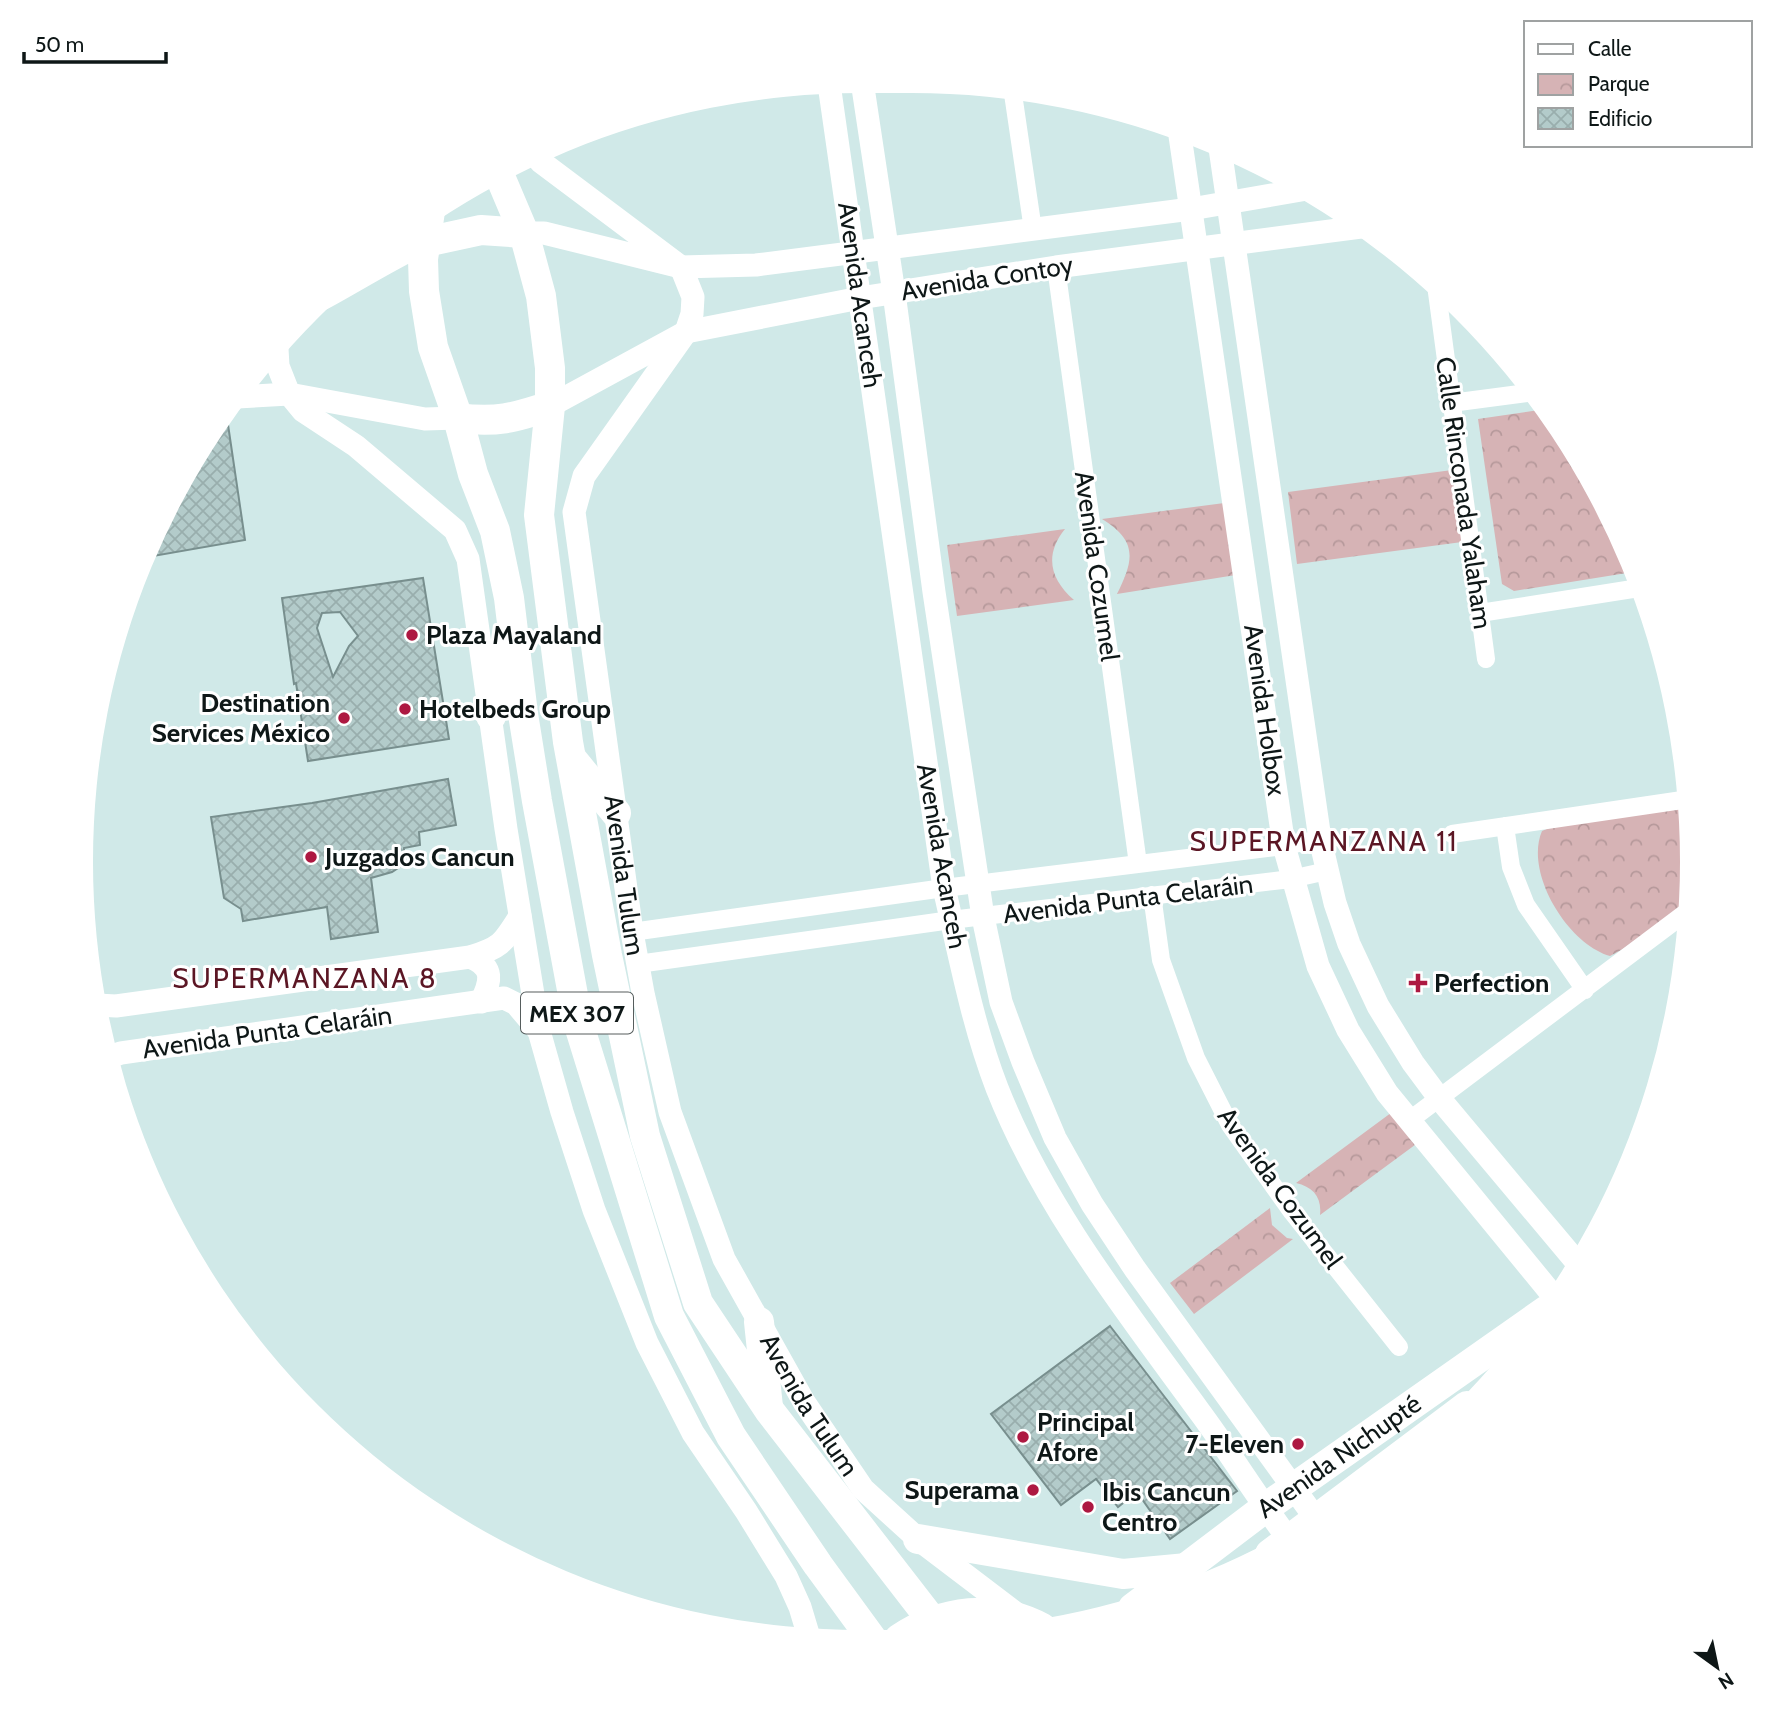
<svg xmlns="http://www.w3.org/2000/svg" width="1773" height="1723" viewBox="0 0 1773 1723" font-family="Cabin,sans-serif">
<defs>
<pattern id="park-crowns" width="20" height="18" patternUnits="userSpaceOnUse" patternTransform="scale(1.75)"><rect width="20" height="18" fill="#d6b3b5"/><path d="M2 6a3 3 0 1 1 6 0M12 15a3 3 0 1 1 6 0" fill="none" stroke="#b6999b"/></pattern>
<pattern id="building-cross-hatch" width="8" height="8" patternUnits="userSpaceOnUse" patternTransform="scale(1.75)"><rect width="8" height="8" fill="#b3cbca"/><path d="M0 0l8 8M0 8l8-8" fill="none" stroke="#99aead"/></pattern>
</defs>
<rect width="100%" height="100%" fill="#d0e9e8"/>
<path fill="url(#park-crowns)" d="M1546,409l66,107 21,56 -119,19 -12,-7 -24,-165z
M1452,470l10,72 -165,22 -9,-72z
M1232,502l10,72 -125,20c17,-34 21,-53 -15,-75z
M1065,529c-21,26 -15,50 9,71l-117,16 -10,-71z
M1690,806l-2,93c-24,22 -49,42 -78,57 -42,-12 -86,-83 -68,-125l14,-6z
M1399,1107l24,32 -103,76c2,-18 -7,-28 -24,-32z
M1270,1208l2,17 15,13 6,1 -99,75 -24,-31z"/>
<path fill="url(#building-cross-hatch)" stroke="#788f8e" stroke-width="2" fill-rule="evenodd" d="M226,411l19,129 -103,18 70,-130z
M423,578l26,161 -141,22 -12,-78 -2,1 -12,-86zM340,612l18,24 -9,10 -16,31 -16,-49 5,-15z
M448,779l8,46 -37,7 1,13 -16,3v12l-3,6 -9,6 -21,6 7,54 -47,7 -4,-32 -84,14 -2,-12 -17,-11 -13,-81 101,-14z
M1110,1326l127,165 -67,48 -33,-47 -19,15 -22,-28 -35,26 -70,-91z"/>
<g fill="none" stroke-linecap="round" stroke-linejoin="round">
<path stroke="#fff" stroke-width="18" d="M1012,87l21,143
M1056,267l82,597
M1436,285l50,374
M1451,403l84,-11
M1480,613l159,-25
M1505,826l6,41 15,38 59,85
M1452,834l237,-35
M1152,895l9,65 35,98 34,67 62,87 107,135
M632,932l312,-44 340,-42 36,-7
M638,964l313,-44 340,-41 36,-8
M1410,1120l278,-209"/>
<g stroke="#fff" stroke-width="23">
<path d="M862,81l32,212 40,299 49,325 18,85 22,60 32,76 37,66 43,65 184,254"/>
<path d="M829,84l115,804c16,68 28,135 53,200 47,119 127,220 202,323 32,43 59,88 91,130"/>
<path d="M1179,129l105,717 34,120 30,64 39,63 168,205"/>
<path d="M1220,148l100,691 15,64 14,41 29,62 35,57 26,35 140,167"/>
<path id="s1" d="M535,155l6,7 140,105 12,30 -1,17 -6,18 -102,144 -10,36 58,420 11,61 27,119 54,147 80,143 59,87 55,50 104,79"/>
<path d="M524,233h20l137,34 75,-2 435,-56 116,-20"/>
<path d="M322,299c35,-19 68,-40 104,-57"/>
<path d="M277,349l1,17 11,28 14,17 53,35 99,84 13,29 38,270 33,202 23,81 32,98 53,133 46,90 53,78 40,65 14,31 9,30"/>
<path d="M237,397l52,-3 136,25 33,-1"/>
<path d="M550,406l136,-74 174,-34 196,-31 305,-40"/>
<path d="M470,957c25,10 21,25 11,45"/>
<path d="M97,1005l19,1 354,-49c32,-10 33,-14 50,-41"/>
<path d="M106,1058l15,-5 383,-55 12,6 23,27"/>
</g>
<g stroke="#fff" stroke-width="30">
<path d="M499,174l25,59 17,63 9,72v38l-11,109 29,227 39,213 38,181 53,167 71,107 178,230"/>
<path d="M430,211l-7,48 1,32 9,56 25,71 15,56 22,57 14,67 14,116 14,87 41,221 91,294 62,120 87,129 54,74"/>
<path d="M426,242l55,-12 43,3"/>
<path d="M458,418c38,5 56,0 92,-12"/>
<path d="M491,716l13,-48 2,-21"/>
<path d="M572,759l44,54"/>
<path d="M759,1322l9,85"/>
<path d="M918,1539l205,35 64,-6"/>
<path d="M1270,1554l197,-148"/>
<path id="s2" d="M1133,1608l132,-100 282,-198"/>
<path d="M899,1639c43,-29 97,-36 143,-11"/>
</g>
</g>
<g fill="#ad1841" stroke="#fff" stroke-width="2.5">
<circle cx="412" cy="635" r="7"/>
<circle cx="405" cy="709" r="7"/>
<circle cx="344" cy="718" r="7"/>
<circle cx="311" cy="857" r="7"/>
<path d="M1414.5 972.5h7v7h7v7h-7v7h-7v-7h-7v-7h7z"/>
<circle cx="1023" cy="1437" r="7"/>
<circle cx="1298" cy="1444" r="7"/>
<circle cx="1033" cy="1490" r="7"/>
<circle cx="1088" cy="1507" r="7"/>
</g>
<g text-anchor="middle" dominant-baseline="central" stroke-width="6" stroke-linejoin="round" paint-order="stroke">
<rect fill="#fff" stroke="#565d5d" stroke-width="2" x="521" y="992.5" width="112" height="41" rx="5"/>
<g font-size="24" font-weight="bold" fill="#0e1717">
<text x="577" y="1013">MEX 307</text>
</g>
<g font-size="26" fill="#0e1717" stroke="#fff">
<text transform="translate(987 278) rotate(-9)">Avenida Contoy</text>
<text transform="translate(860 295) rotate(82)">Avenida Acanceh</text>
<text transform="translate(1464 493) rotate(82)">Calle Rinconada Yalaham</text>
<text transform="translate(1097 566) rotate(82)">Avenida Cozumel</text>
<text transform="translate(1265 710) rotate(82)">Avenida Holbox</text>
<text transform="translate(942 856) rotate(80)">Avenida Acanceh</text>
<text stroke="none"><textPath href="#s1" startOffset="833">Avenida Tulum</textPath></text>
<text transform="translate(1128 899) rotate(-7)">Avenida Punta Celaráin</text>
<text transform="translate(267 1032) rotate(-8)">Avenida Punta Celaráin</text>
<text transform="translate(1280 1188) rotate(54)">Avenida Cozumel</text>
<text stroke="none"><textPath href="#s1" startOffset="1400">Avenida Tulum</textPath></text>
<text stroke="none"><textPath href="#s2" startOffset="256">Avenida Nichupté</textPath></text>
</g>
<g font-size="26" font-weight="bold" fill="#0e1717" stroke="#fff" text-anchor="start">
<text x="426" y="635">Plaza Mayaland</text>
<text x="330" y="703" text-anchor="end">Destination<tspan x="330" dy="30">Services México</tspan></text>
<text x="419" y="709">Hotelbeds Group</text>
<text x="325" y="857">Juzgados Cancun</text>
<text x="1434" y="983">Perfection</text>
<text x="1037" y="1422">Principal<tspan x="1037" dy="30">Afore</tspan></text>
<text x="1284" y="1444" text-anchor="end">7-Eleven</text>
<text x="1019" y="1490" text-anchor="end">Superama</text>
<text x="1102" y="1492">Ibis Cancun<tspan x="1102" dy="30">Centro</tspan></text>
</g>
<g font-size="28" letter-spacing="2" fill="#5b1624" stroke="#fff">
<text x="1324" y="841">SUPERMANZANA 11</text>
<text x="305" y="978">SUPERMANZANA 8</text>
</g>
</g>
<path d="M0 0H1773V1723H0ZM861 93H912A768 768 0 0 1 1680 861V862A768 768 0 0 1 912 1630H861A768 768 0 0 1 93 862V861A768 768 0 0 1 861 93Z" fill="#fff" fill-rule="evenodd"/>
<rect x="1524" y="21" width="228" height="126" fill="#ffffff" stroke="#9fa2a2" stroke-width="2"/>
<rect x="1538" y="44" width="35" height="10" fill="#ffffff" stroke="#9fa2a2" stroke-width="2"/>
<text x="1588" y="56" font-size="21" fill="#0e1717">Calle</text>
<rect x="1538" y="74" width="35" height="21" fill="url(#park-crowns)" stroke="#9fa2a2" stroke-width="2"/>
<text x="1588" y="91" font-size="21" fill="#0e1717">Parque</text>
<rect x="1538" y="108" width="35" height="21" fill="url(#building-cross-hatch)" stroke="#9fa2a2" stroke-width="2"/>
<text x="1588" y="126" font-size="21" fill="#0e1717">Edificio</text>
<g transform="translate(1717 1667) rotate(147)" stroke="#ffffff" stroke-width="5" paint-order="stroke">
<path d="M0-5L12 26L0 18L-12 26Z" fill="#0e1717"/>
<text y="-10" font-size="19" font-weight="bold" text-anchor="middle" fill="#0e1717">N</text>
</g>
<path d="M24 52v10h142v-10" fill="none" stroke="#0e1717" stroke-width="3.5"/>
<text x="35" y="52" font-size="21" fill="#0e1717" stroke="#ffffff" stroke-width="5" paint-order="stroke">50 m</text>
</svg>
